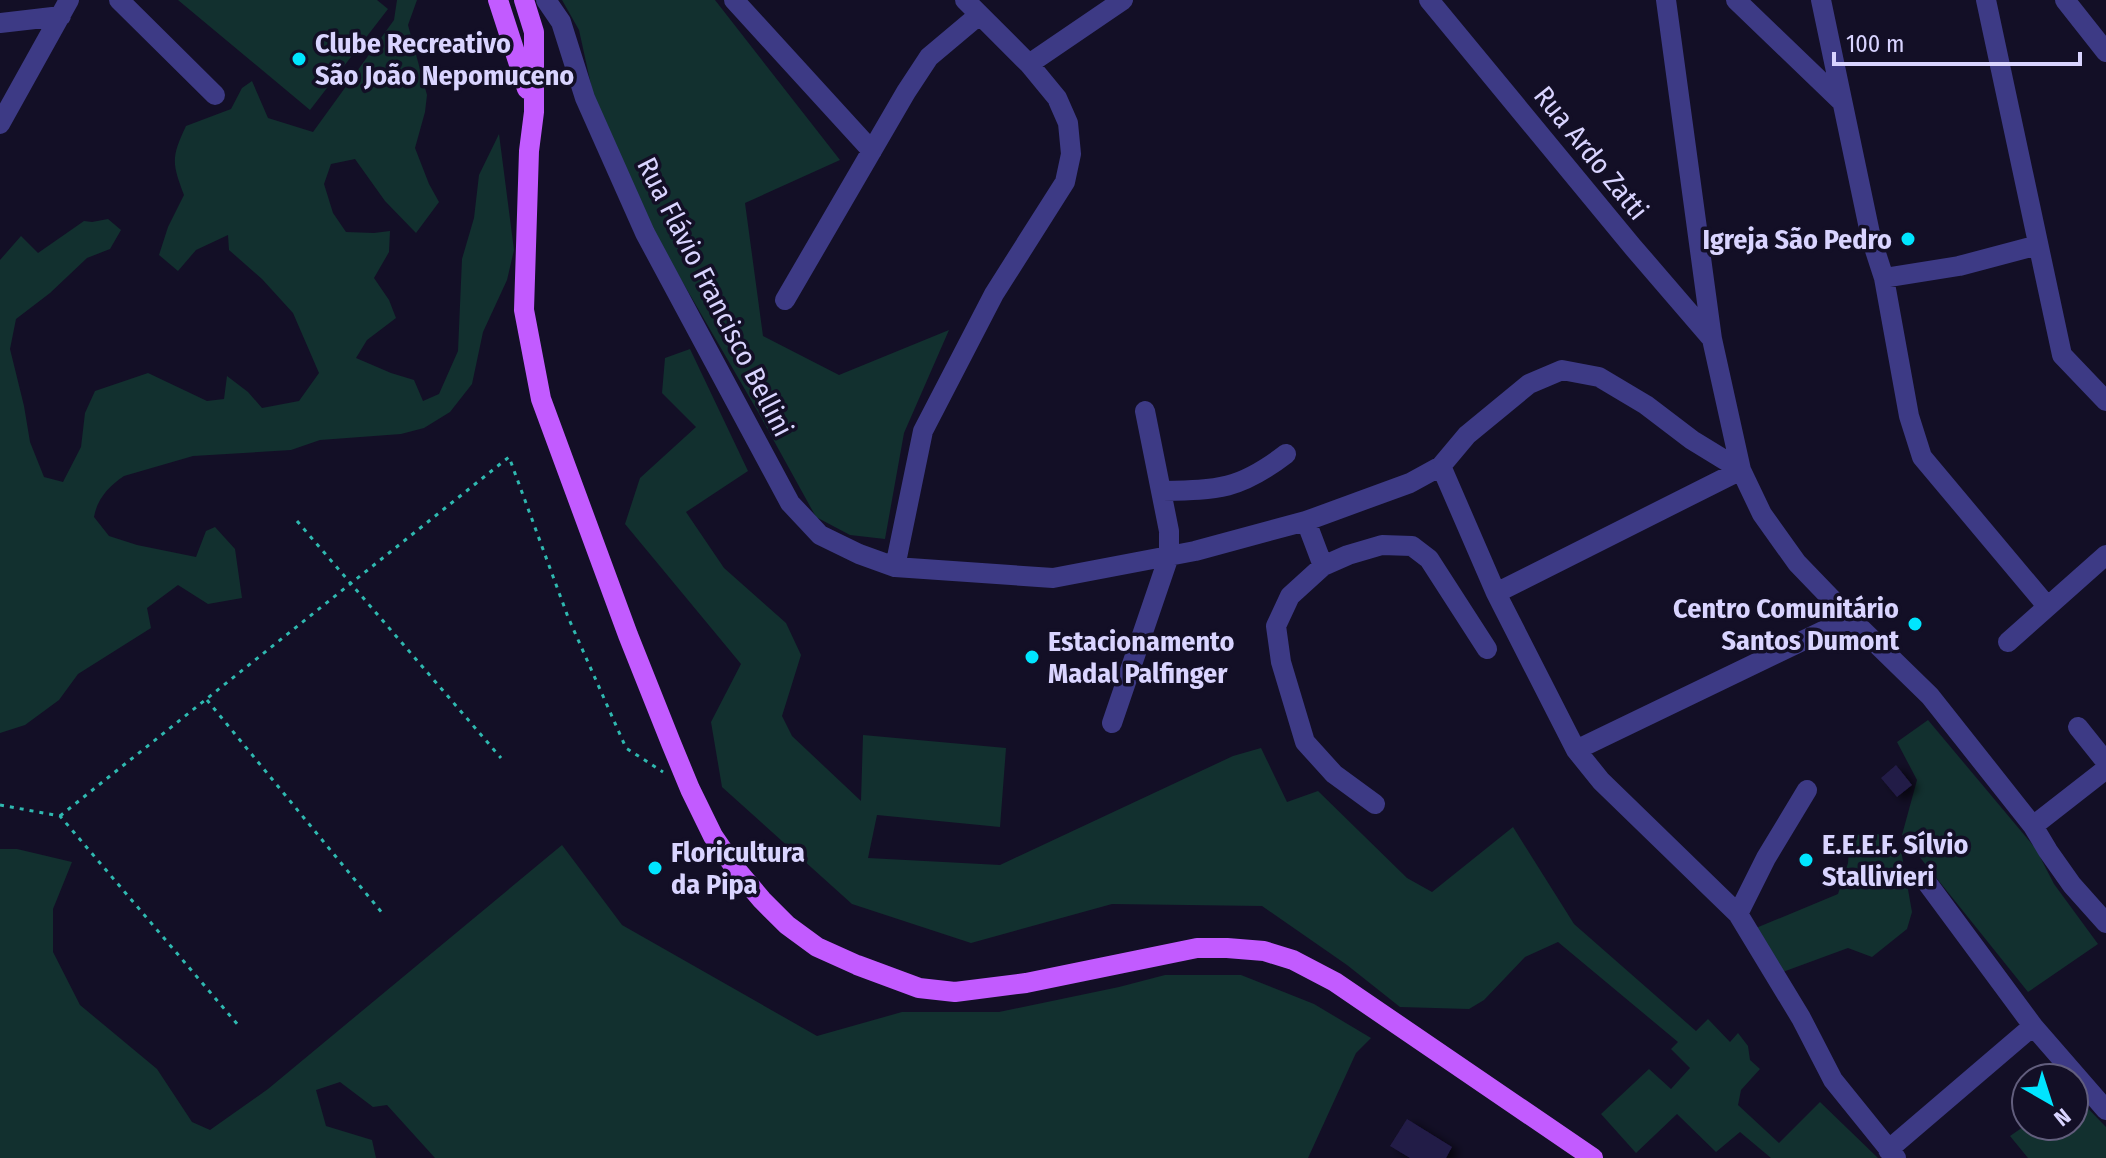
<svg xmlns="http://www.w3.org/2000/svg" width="2106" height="1158" viewBox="0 0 2106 1158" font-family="'Fira Sans Condensed',sans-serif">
<defs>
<filter id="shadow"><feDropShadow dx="7" dy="4" stdDeviation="4" flood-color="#0009"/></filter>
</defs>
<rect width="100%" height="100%" fill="#130f26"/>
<path fill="#12302f" d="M178,0h199l11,9 -78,101z
M397,0h20l-9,25 19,70 -2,17 -10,36 14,36 10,18 -23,31 -31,-32 -30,-42 -24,5 -7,20 9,29 13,19 28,1 16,-2 -1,21 -15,26 15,22 7,18 -29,22 -11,18 35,15 23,7 9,21 16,-7 19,-43 4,-92 12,-41 5,-43 20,-41 15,116 -7,30 -24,52 -11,52 -22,28 -26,16 -23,6 -81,6 -29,10 -98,6 -69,20c-15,10 -27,23 -30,41l15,19 28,9 59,12 10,-26 9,-4 20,22 7,49 -34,6 -30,-19 -31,23 4,20 -73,46 -19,26 -34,25 -25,8v-473l21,-24 17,17 46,-32 8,1 16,-3 13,11 -11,19 -23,9 -37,35 -34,26 -6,30 14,57 6,36 14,35 19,5 18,-35 4,-34 10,-22 53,-18 59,28 17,-2 3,-23 21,16 14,16 37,-7 20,-28 -26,-60 -31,-34 -33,-29 -1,-15 -32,15 -18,21 -19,-16 9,-28 16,-32c-12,-32 -13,-37 2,-69l45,-17 11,-21 10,-7 16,37 45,14 81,-112z
M562,0h153l125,160 -95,43 18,133 76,39 110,-45 -45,103 -19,106 -35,-4 -34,-18 -58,-105 -108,-186 -55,-123 -16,-73z
M690,349l58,122 -62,41 38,56 62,55 15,32 -19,61 10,20 69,65 2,-66 143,13 -6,79 -123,-12 -9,43 132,7 233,-109 28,-8 26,54 31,-11 89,87 25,14 81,-65 61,97 122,107 12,-12 22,23 8,-9 10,13 2,14 10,9 -19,21 -3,15 41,38 41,-41 58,56h-107l-31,-26 -24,20 -39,-38 -41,39 -35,-39 48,-45 22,20 19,-21 -19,-19 7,-7 -120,-100 -33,15 -41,43 -15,9 -69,-2 -53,-42 -85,-59 -150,-2 -141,39 -119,-39 -130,-117 -11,-65 30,-58 -116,-140 15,-46 56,-51 -34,-34 3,-35z
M1928,720l108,129 18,35 44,60 -70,48 -126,-157 15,-55 -20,-38z
M1878,834l23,16 11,62 -5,17 -35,28 -24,-9 -68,25 -24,-45 82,-34 10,-31 2,-28z
M562,845l60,80 195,111 85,-24h97l120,-25 46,-12h76l73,29 57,34 -15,15 -48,105h-873l-48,-53 -14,2 -33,-25 -24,8 10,36 46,14 4,18h-376v-309h17l55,13 -19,47v43l27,53 77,64 35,53 18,8 58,-41z
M2074,1094l32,33v31h-78l-18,-22 16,-11 48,1z"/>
<path fill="#241b47" filter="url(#shadow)" d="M1896,765l16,20 -15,12 -16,-19z
M1407,1119l45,28 -6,11h-36l-20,-12z"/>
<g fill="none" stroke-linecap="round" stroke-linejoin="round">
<path stroke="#2fb8b0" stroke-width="3" stroke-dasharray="4 6" stroke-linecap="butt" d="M297,521l204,237
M207,700l176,214
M0,805l60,11 178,209
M60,816l449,-359 59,160 58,131 37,24"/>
<path stroke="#3d3a85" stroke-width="20" d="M119,0l96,95
M546,0l15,22 24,76 60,135 145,270 30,32 39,19 36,13 158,11 142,-27 111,-30 104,-38 31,-17 26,-31 62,-51 33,-14 37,7 47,28 46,35 49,30
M734,0l138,151
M965,0l64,64
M1429,0l203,246 80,93
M1666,0l46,339 29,131 21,44 35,49 53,55 80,78 103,130 15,25 24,34 34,38
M1736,0l105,101
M1821,0l50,238 13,40 25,138 13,41 125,149
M1986,0l76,355 44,46
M2065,0l41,52
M0,23l61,-7
M0,124l69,-124
M1884,278l75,-12 79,-21
M785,300l121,-208 23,-35 50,-42
M1441,466l55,127 80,157 25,31 137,133 63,104 32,62 63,78
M1161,491c57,-1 78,-1 125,-37
M1306,521l17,45
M895,567l28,-136 71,-137 71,-112 6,-28 -3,-31 -11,-25 -28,-34 94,-64
M1496,593l245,-123
M2008,642l98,-87
M1112,723l57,-167v-25l-24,-120
M2078,727l28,35
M1576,750l274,-132
M1375,804l-41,-30 -29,-32 -24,-80 -5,-36 14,-30 33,-30 25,-11 34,-10 30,1 17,13 58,90
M2033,826l73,-57
M1928,884l105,142 73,84
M1738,914l28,-56 41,-68
M1888,1150l145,-124"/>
<path stroke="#c25bff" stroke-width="20" d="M498,0l29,89
M524,0l10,32v80l-5,39 -5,159 17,89 87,236 43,108 19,46 23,47 22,32 27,32 25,25 30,22 40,18 62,23 36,4 71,-9 171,-35h30l37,3 29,9 42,22 258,176"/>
</g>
<g fill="#00e5ff" stroke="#130f26" stroke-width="3">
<circle cx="299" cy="59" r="8"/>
<circle cx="1908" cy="239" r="8"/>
<circle cx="1915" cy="624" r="8"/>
<circle cx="1032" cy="657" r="8"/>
<circle cx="1806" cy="860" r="8"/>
<circle cx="655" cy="868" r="8"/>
</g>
<g text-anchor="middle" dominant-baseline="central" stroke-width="7" stroke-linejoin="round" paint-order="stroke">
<g font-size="28" font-weight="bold" fill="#d9d4ff" stroke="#130f26" text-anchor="start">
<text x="315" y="43">Clube Recreativo<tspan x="315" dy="32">São João Nepomuceno</tspan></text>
<text x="1892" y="239" text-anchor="end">Igreja São Pedro</text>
<text x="1899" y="608" text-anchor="end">Centro Comunitário<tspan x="1899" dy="32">Santos Dumont</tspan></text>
<text x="1048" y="641">Estacionamento<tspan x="1048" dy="32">Madal Palfinger</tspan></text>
<text x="1822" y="844">E.E.E.F. Sílvio<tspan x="1822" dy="32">Stallivieri</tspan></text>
<text x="671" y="852">Floricultura<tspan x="671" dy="32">da Pipa</tspan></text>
</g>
<g font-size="28" fill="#d9d4ff" stroke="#130f26">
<text transform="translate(1591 153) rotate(51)">Rua Ardo Zatti</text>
<text transform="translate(715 297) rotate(63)">Rua Flávio Francisco Bellini</text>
</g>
</g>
<g transform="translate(2050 1102) rotate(141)"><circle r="38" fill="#130f26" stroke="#625e7d" stroke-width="2"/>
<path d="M0-6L14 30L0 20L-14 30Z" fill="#00e5ff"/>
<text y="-12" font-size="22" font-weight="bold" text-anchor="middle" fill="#d9d4ff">N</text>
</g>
<path d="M1834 52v12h246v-12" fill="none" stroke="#d9d4ff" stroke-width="4"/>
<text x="1846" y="52" font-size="24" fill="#d9d4ff" stroke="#130f26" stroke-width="6" paint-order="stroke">100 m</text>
</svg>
